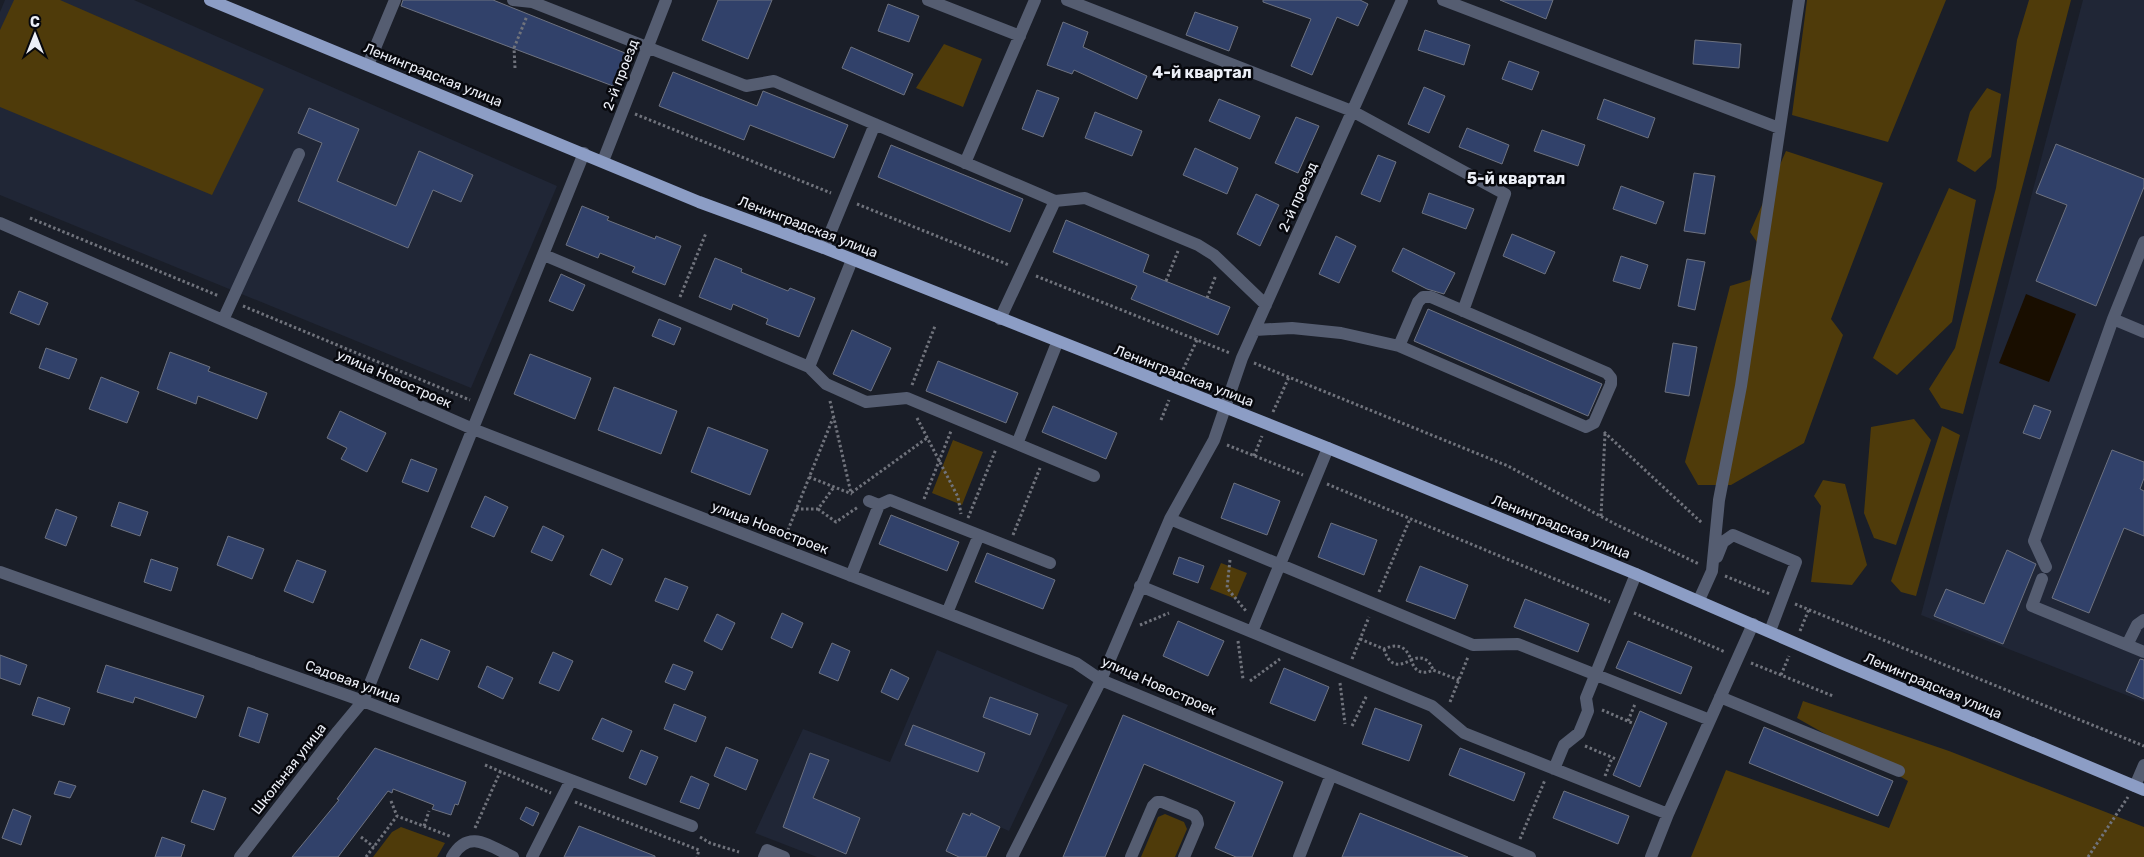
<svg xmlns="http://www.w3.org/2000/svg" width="2144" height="857" viewBox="0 0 2144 857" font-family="Rubik,sans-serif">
<rect width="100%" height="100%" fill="#1a1e28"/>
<path fill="#202636" d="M5,0h129l423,186 -86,202 -471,-193v-183z
M2083,0h61v702l-223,-87z
M937,650l131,55 -59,126 -9,-4 -14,30h-169l-62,-24 48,-104 87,33z"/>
<path fill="#4f3b0a" d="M14,0h46l204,89 -52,106 -212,-88v-77z
M1807,0h139l-58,142 -96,-27z
M2029,0h42l-108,414 -22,-6 -12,-19 26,-41 41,-160 21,-148z
M944,44l38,15 -19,48 -47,-19z
M1987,88l14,6 -10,63 -16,15 -18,-11 13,-49z
M1786,151l97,32 -52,136 12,16 -39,108 -73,42h-33l-13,-23 45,-176 20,-6 11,-32 -11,-16z
M1949,188l27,12 -24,122 -55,53 -24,-17z
M1914,419l17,21 -35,105 -22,-7 -10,-25 7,-86z
M1942,426l18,9 -44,161 -15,-4 -10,-11z
M953,440l30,12 -21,53 -30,-12z
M1823,480l22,4 22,81 -15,20 -41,-3 10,-76 -7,-10z
M1221,563l26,10 -11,26 -26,-10z
M1803,701l146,50 195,76v30h-453l35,-87 163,58 19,-47 -111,-63z
M1165,814l19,8 3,7 -12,28h-34l17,-40z
M401,827l44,16 -8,14h-64l19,-25z"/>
<path fill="#190e00" d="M2026,294l50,20 -27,68 -50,-19z"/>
<path fill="#31416a" stroke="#6d7280" d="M403,0h90l132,53 -12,33 -212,-80z
M718,0h54l-24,59 -46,-19z
M1263,0h97l8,4 -10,22 -21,-9 -25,58 -21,-9 20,-47 -48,-17z
M1500,0h53l-7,19z
M888,4l31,12 -10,26 -31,-11z
M1195,12l43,15 -9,24 -43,-16z
M1063,22l25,10 -5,15 64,29 -10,23 -63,-29 -2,4 -25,-9z
M1425,30l45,15 -6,20 -46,-15z
M1695,40l46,4 -2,24 -46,-4z
M851,47l62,27 -9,21 -62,-27z
M1509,61l30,11 -7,18 -30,-11z
M673,72l84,34 6,-15 85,34 -14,33 -84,-33 -6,15 -85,-34z
M1424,87l21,9 -16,37 -21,-9z
M1037,90l22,8 -16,39 -21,-8z
M1219,99l41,17 -10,23 -41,-18z
M1604,99l51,19 -7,20 -51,-19z
M309,108l50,21 -22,52 59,25 23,-55 54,24 -12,27 -28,-12 -25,58 -110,-47 24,-58 -24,-10z
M1095,112l47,19 -10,25 -47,-18z
M1296,117l23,9 -21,47 -23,-10z
M1467,128l42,17 -7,19 -43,-17z
M1542,130l43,15 -7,21 -44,-15z
M2056,144l88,35v8l-48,119 -60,-25 31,-76 -31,-12z
M891,145l132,54 -13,33 -132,-55z
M1195,148l43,20 -11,26 -44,-19z
M1378,155l18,7 -16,40 -19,-8z
M1694,173l21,3 -10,58 -21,-3z
M1621,186l43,16 -8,22 -43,-15z
M1429,193l45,16 -8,20 -44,-16z
M1256,194l23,11 -19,41 -23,-12z
M582,206l27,11 -2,3 48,19 1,-3 25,10 -16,39 -33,-13 3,-5 -35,-14 -2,5 -32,-13z
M1066,220l83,35 -6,17 87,35 -12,28 -87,-36 6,-13 -84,-34z
M1512,234l43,18 -10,22 -42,-18z
M1336,236l20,10 -17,37 -20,-9z
M1403,248l52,25 -11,21 -17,-5 -35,-18z
M1621,256l27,9 -8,24 -27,-8z
M715,258l27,11 -1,3 47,19 2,-3 25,10 -16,39 -33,-13 2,-5 -35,-15 -2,6 -32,-13z
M1687,259l18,3 -10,48 -17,-4z
M561,274l24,11 -12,26 -24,-10z
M19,291l29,12 -9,22 -29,-12z
M1428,309l174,75 -14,32 -174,-75z
M659,319l22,9 -7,17 -22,-9z
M852,330l39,18 -20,43 -38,-17z
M1673,343l24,4 -8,49 -24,-4z
M46,348l31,11 -8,20 -30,-11z
M170,352l40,15 -2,4 59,22 -10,26 -59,-23 -2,8 -39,-15z
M530,354l61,24 -16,41 -61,-25z
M938,361l80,32 -12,30 -80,-32z
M101,377l38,15 -12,31 -38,-14z
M614,387l63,24 -16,43 -63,-24z
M2034,405l17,6 -11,28 -17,-6z
M1053,406l64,27 -11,26 -64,-27z
M340,411l46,22 -19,39 -26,-13 6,-11 -20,-10z
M708,427l60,23 -18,45 -59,-23z
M2112,450l32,12v16l-4,11 4,2v45l-20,-8 -35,85 -37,-15z
M411,459l26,10 -9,23 -26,-10z
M1234,483l46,18 -13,34 -46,-17z
M485,496l23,11 -14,30 -23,-10z
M119,502l29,10 -8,24 -29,-10z
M56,509l21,8 -11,29 -21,-8z
M891,515l68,27 -12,29 -68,-27z
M1331,523l46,17 -13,35 -46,-18z
M543,526l21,10 -12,25 -21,-9z
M228,536l36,13 -12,30 -35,-14z
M602,549l21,10 -12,26 -21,-10z
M2007,550l29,14 -33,80 -69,-28 12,-27 38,15z
M987,553l68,27 -12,29 -68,-27z
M1179,557l25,9 -6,17 -25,-9z
M151,559l27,9 -7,23 -27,-9z
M297,560l29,11 -13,32 -29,-12z
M1420,566l48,19 -13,34 -49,-18z
M665,578l23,9 -10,23 -23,-9z
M1525,599l64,25 -11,28 -64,-25z
M782,613l21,10 -11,25 -21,-10z
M717,614l18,9 -13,27 -18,-9z
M1178,621l46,20 -16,35 -45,-20z
M421,639l29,12 -12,29 -29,-12z
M1628,641l64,26 -11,27 -65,-26z
M832,643l18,8 -12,30 -19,-8z
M553,652l20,9 -14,30 -20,-8z
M0,655l27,10 -7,20 -20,-7z
M2140,659l4,1v39l-18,-8z
M673,664l20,8 -8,18 -20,-8z
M106,665l98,31 -8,22 -61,-21 -2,6 -36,-11z
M487,666l26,12 -10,21 -25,-12z
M1284,668l45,19 -14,34 -45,-18z
M891,669l18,9 -11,22 -17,-8z
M38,697l32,11 -6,17 -32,-10z
M990,697l48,17 -8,21 -47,-18z
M674,704l32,13 -10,25 -32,-13z
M248,707l20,7 -9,29 -20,-7z
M1375,708l47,17 -13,36 -47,-17z
M1640,711l27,12 -27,64 -27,-12z
M1123,715l160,67 -31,75h-16l-21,-9 20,-46 -91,-38 -39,93h-42z
M602,718l30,13 -9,21 -31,-13z
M913,725l72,28 -7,19 -73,-27z
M1764,727l129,54 -15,35 -129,-53z
M726,747l32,13 -12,30 -32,-14z
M375,748l91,34 -8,23 -3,-1 -4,11 -19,-6 2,-4 -41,-16 -1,4 -4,-2 -50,66h-46l47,-57 -2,-1z
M1460,748l65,25 -11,28 -65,-26z
M641,750l17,7 -12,28 -17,-7z
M810,753l19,7 -16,38 47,20 -14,36 -63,-27z
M691,776l18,8 -10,25 -19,-7z
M59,781l17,5 -6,12 -16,-4z
M203,790l23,8 -12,32 -23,-8z
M1564,791l65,25 -11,28 -65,-26z
M526,807l13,6 -6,13 -13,-7z
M13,809l18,7 -10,29 -19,-7z
M963,813l7,3 1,-3 29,14 -14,30h-27l-13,-6z
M1360,813l108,44h-126z
M579,826l76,30v1h-91z
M162,837l23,8 -4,12h-26z"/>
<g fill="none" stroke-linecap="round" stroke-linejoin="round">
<path stroke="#70737c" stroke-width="3" stroke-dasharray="2.5 2.5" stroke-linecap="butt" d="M515,68l-1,-20 13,-32
M635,114l196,79
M857,204l152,61
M30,218l189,78
M1036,276l194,77
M1166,281l12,-30
M680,297l26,-64
M1207,298l9,-23
M243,306l227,94
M1254,363l254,103 107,58 84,40
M1181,374l16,-34
M912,385l23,-59
M830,401l21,92 76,-55
M1273,412l16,-35
M917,418l41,79 3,17
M1161,420l8,-20
M1604,432l98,91
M1227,445l76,30
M1254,456l8,-20
M809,477l43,17
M1327,484l283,118
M924,499l27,-68
M796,509h22l16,-22
M818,509l18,13 22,-15
M1601,516l4,-82
M968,518l28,-69
M786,535l47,-117
M1013,535l27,-67
M1230,560l-3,28 19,23
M1725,576l45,18
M1379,592l31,-73
M1795,604l349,142
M1634,613l91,39
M1140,625l29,-12
M1800,631l9,-22
M1360,639l24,10c14,-6 22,-3 27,11 11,-5 18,-1 22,10
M1238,641l5,38
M1384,649c5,16 13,19 27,11 4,12 11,15 22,10l26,10
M1352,659l17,-42
M1751,663l82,33
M1781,675l8,-19
M1250,681l30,-22
M1340,683l5,41
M1450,702l18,-45
M1602,710l30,13
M1628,721l7,-17
M1352,726l15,-31
M1585,746l31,13
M485,765l66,28
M1605,776l7,-18
M391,801l6,15 55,21
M575,802l124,48 -2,7
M424,826l5,-15
M475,828l26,-58
M361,837l13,10
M700,837l10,6 29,9
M1520,839l25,-59
M366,857l31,-41
M2088,857l40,-60"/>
<path stroke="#555d71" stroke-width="12" d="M513,0l19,2 214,84 28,-5 281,120 30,-3 113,47 16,10 52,50
M928,0l92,36
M1067,0l285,111 153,83 -42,117
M1443,0l336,128
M368,65l27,-65
M603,161l63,-161
M965,163l70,-163
M0,223l473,206 603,234 25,17 429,177
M824,248l51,-124
M544,255l265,112 17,17 40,18 41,-4 187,78
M1000,319l55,-118
M2113,319l31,13
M223,320l76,-166
M1255,330l37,-2 49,5 58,13 187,81 8,-4 17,-39v-6l-4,-5 -176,-76h-8l-5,5 -19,44
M809,367l43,-107
M1017,444l40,-101
M869,501l10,4 11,-5 160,63
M1170,519l303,126 45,-1 192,76
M1717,557l6,-15 10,-7 63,27 -26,69
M2046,567l-12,-26 79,-222 31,-77
M0,572l363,129 329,125
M851,576l28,-71
M2042,579l-10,27 112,46
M1140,586l292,120 32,27 204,81
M1699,600l13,-29 7,-71 22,-114 58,-386
M947,613l32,-78
M1252,632l76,-184
M2127,645l10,-20 7,-5
M1720,697l179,74
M1554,769l10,-24 15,-12 9,-22 -2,-13 50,-124
M2135,786l9,-21
M240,857l98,-126 25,-30 221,-548
M452,857c17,-29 37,-11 61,0
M532,857l39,-77
M764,857l3,-7 17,7
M1012,857l89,-177 69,-161 44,-79 28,-82 160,-358
M1131,857l22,-51 4,-4h5l32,13 3,4 1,5 -14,33
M1299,857l32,-82
M1651,857l17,-43 85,-190"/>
<path stroke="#8c9dc5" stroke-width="12" d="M210,0l489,202 125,46 504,200 308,126 205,89 303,127"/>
</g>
<g text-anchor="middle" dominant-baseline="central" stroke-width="5" stroke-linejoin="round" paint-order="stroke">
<g font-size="14" fill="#eceff7" stroke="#07080d">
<text transform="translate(433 75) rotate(22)">Ленинградская улица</text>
<text transform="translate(621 75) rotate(-69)">2-й проезд</text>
<text transform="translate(1298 197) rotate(-66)">2-й проезд</text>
<text transform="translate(808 227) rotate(21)">Ленинградская улица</text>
<text transform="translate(1184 376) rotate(21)">Ленинградская улица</text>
<text transform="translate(394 379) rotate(24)">улица Новостроек</text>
<text transform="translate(1561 527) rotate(22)">Ленинградская улица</text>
<text transform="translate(770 528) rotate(21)">улица Новостроек</text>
<text transform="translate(353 682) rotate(20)">Садовая улица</text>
<text transform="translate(1159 686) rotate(24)">улица Новостроек</text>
<text transform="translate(1933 686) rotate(23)">Ленинградская улица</text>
<text transform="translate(289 769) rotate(-52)">Школьная улица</text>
</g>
<g font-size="16" font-weight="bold" fill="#eceff7" stroke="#07080d">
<text x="1202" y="72">4-й квартал</text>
<text x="1516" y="178">5-й квартал</text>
</g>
</g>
<g transform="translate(35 35)" stroke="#07080d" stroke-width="4" paint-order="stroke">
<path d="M0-4L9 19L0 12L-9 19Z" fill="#eceff7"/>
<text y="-8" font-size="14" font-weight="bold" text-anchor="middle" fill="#eceff7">С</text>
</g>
</svg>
